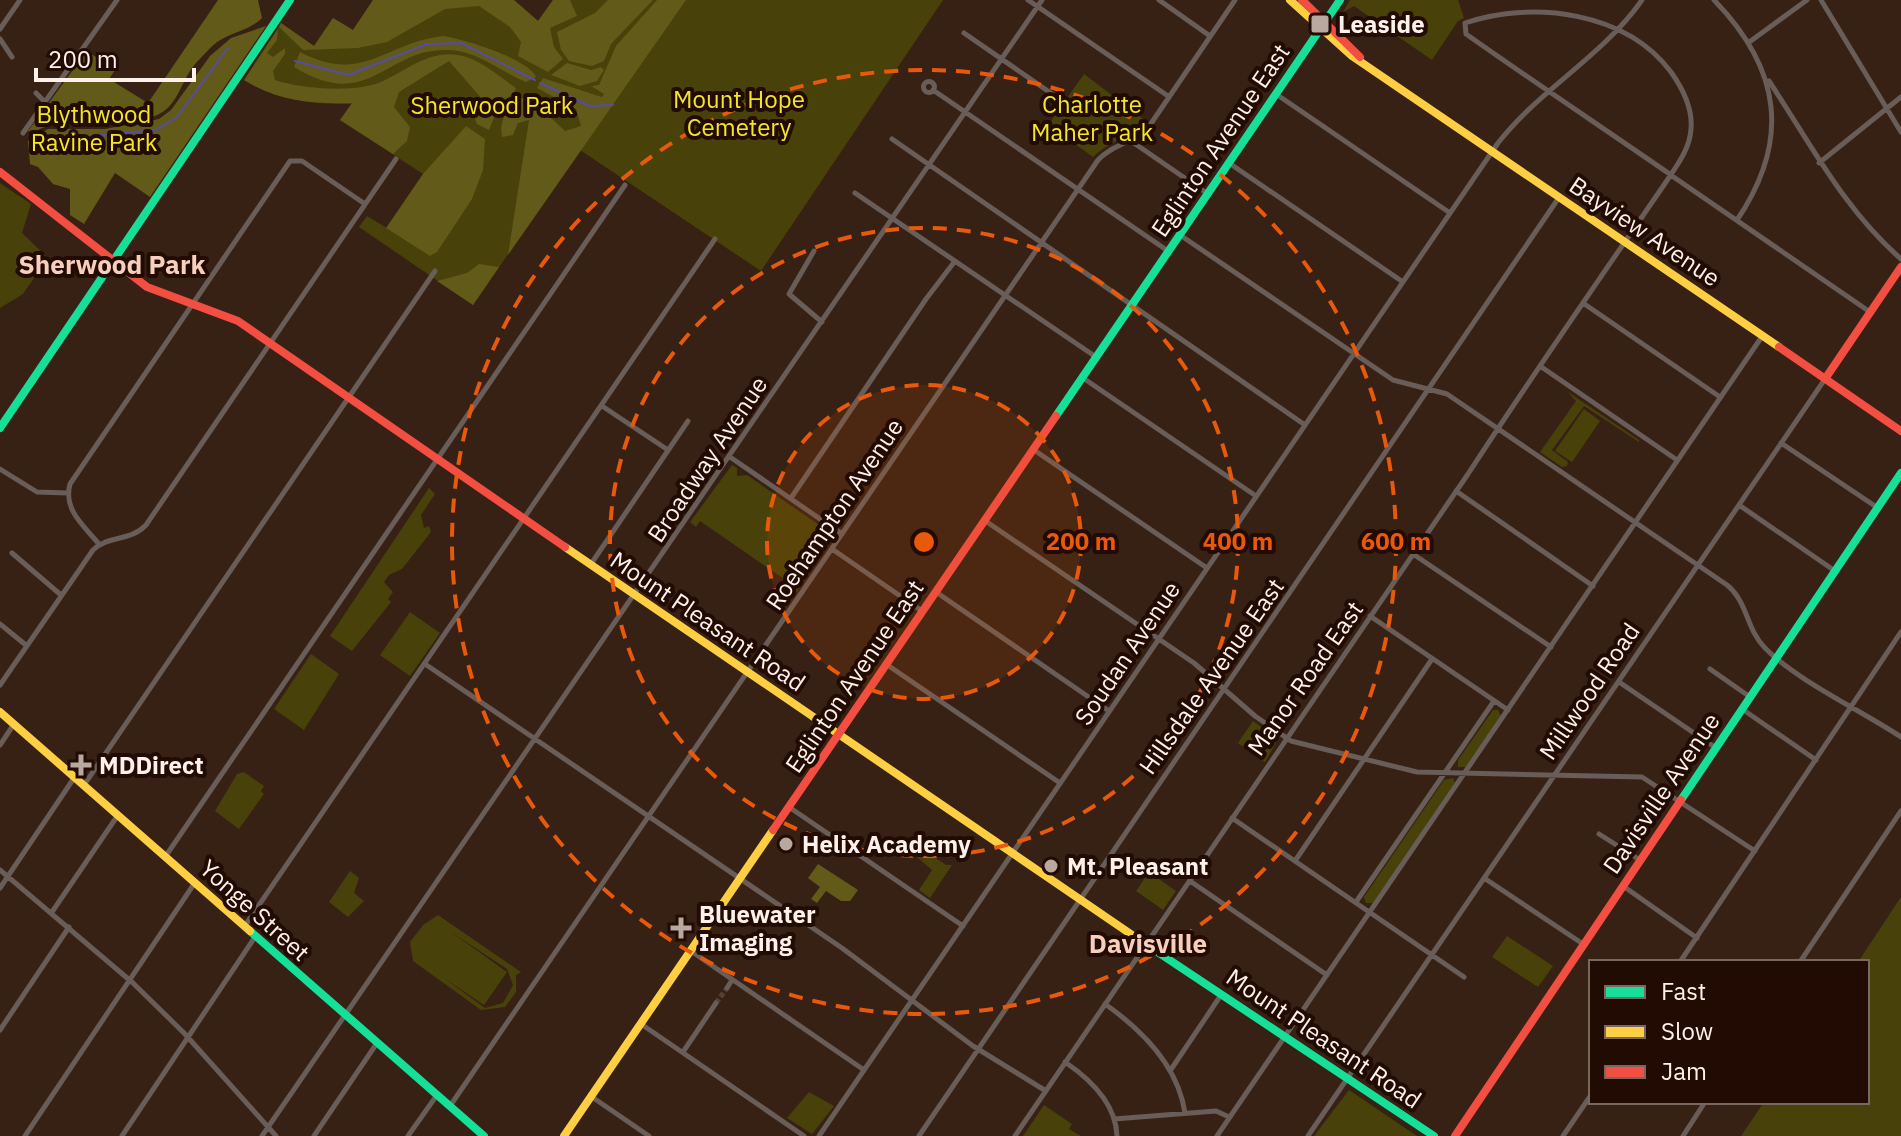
<svg xmlns="http://www.w3.org/2000/svg" width="1901" height="1136" viewBox="0 0 1901 1136" font-family="'IBM Plex Sans',sans-serif">
<rect width="100%" height="100%" fill="#372115"/>
<path fill="#484109" fill-rule="evenodd" d="M373,0h141l24,21 15,-21h390l-182,271 -181,-121 -107,155 -114,-78 8,-11 20,12 36,-54 -83,-54 12,-16c-40,0 -74,-3 -108,-24l37,-57 33,23 19,-28 20,12z
M1350,0h108l6,18 -6,3 -26,39 -78,-54 -11,6z
M1084,74l62,47c-14,16 -37,20 -53,36l-45,-32z
M0,183l31,21 -9,29 26,25 -25,36 -23,14z
M1568,392l71,48v2l-55,-36 -32,44 16,12 -1,4 -5,1 -22,-15 36,-51z
M1584,409l16,12 -28,41 -17,-11z
M732,465l5,3v8l10,-1 85,59v5l-37,55h-5l8,-13h-11l-87,-60 -4,6 -6,-5z
M429,488l6,6 -14,21 3,13 5,-2 2,6 -29,37 -13,6 -5,7 9,10 -5,7 3,3 -39,49 -22,-15z
M410,612l30,21 -30,43 -30,-21z
M311,654l28,20 -35,56 -30,-21z
M1493,710h5l3,6 -35,51h-8v-7z
M1253,721l25,18 -13,23 -27,-19z
M244,772l20,14 -3,5 3,3 -25,35 -24,-18 22,-37z
M1453,778l2,5 -82,120h-7l-2,-6 80,-117z
M909,840l37,25h6l-22,33 -11,-8 13,-20 -27,-23z
M350,871l9,7 -5,15 10,8 -16,16 -19,-15z
M1149,872l27,19 -13,19 -27,-19z
M1901,897v239h-160l23,-34h103v-140h-9z
M438,915l83,57 -5,3v17l-11,15 -24,3 -68,-49 -3,-19 13,-17zM451,932l56,37 6,16 -10,18 -18,5 -41,-30 40,27 23,-33z
M1507,936l46,30 -15,21 -46,-30z
M1349,1090l68,46h-103z
M809,1092l25,14 -22,28 -25,-16z
M1044,1105l28,19 -3,5 12,7h-58z"/>
<path fill="#625a18" d="M218,0h40l4,18c-11,11 -25,13 -38,20 -10,4 -20,17 -28,25 -15,16 -17,44 -41,53 -38,14 -91,-4 -122,17l-5,-2 59,-80 28,19 -6,9 39,24z
M373,0h141l24,21 15,-21h17l7,16 -27,12 4,19 9,12 -15,13 -30,-16 3,-14 -11,-15 -31,-21 -34,3 -58,33 -29,6 -55,2 -24,-23 2,-4 33,23 19,-28 20,12z
M608,0h45l-42,44 -7,17 -12,5 -23,-5 -8,-11 -4,-18 38,-19z
M657,0h29l-178,255 21,-135 -11,3 -5,12 -11,2c-4,-21 9,-32 25,-42l38,36 16,-5 -5,-17 -39,-21 6,-10 59,19 2,-3 -13,-8 8,-1 17,-39z
M266,26l-116,171 -35,-24 -31,51 -14,-9v-26l-17,-5 -15,-17 -8,-3 -2,-23 20,-12h57l54,-10 12,-9 39,-54 21,-18z
M278,29l-1,11 -10,13 6,4 12,-9v6l-12,17 2,9 6,2c28,7 76,11 102,-1 24,-11 46,-31 75,-26 21,3 41,21 58,33l-1,3 -18,19 -8,20 -12,-6 -3,-8 9,-16 -34,-39 -50,31 -5,15 16,20 -3,14 -14,13 -53,-34 12,-17c-40,1 -74,-2 -108,-23z
M443,36c21,3 86,23 93,41l-10,5c-27,-11 -49,-32 -80,-32 -61,-1 -77,63 -152,17l6,-15c64,33 83,-9 143,-16z
M567,63l24,7 10,-3 3,3 -7,11 -17,5 -29,-11z
M466,126l19,13 -2,31 -11,29 -35,53 -7,4 -44,-28 37,-54z
M479,264l20,3 -26,38 -36,-24 30,-8z
M818,864l40,26 -8,11h-9l-15,-10 -9,12 -6,-4 9,-12 -12,-9z"/>
<g fill="none" stroke-linecap="round" stroke-linejoin="round">
<path stroke="#584ba6" stroke-width="2" d="M295,61l53,14 79,-31 34,-1 74,37
M540,83l50,23 23,-1
M40,140l116,-10 21,-13 51,-69"/>
<path stroke="#554035" stroke-width="5" stroke-dasharray="5 2.5" stroke-linecap="butt" d="M716,1003l11,-15"/>
<path stroke="#685d58" stroke-width="5" d="M1028,0l140,96
M1159,0l51,36
M1714,0c67,69 77,140 23,220
M1821,0l80,132
M0,29l20,-29
M964,33l94,65
M0,39l12,18
M1748,43l59,-43
M1769,81c42,63 74,127 132,178
M923.5 87a5.5 5.5 0 1 1 11 0a5.5 5.5 0 1 1-11 0Z
M933,90l235,161
M36,93l10,10
M1276,94l174,119
M23,133l94,-133
M892,139l413,286
M1131,141l77,53
M1229,163l174,119
M1819,163l82,-66
M855,193l241,164
M1180,235l213,145 54,14 280,191c21,17 19,44 38,63 31,32 97,63 136,89
M814,251l-25,43 33,28
M1583,303l137,94
M1540,366l137,94
M1083,378l173,118
M602,406l66,44
M1781,443l97,65
M1034,450l173,118
M730,457l112,77
M0,469l37,23 31,1
M1456,491l137,95
M791,498l135,-199 29,-38
M1739,505l96,66
M984,520l210,143 61,53 36,25 126,31 225,5 113,74
M99,544c-15,-18 -36,-34 -29,-60l220,-323h12l63,43
M832,549l90,62
M12,553l49,42
M1413,554l138,93
M591,564l97,-143
M936,592l173,119
M1370,616l138,94
M0,624l27,22
M425,664l417,284 131,98 73,45
M886,664l174,119
M1710,669l40,28
M1619,682l97,66
M0,685l93,-135c15,-15 37,-8 53,-25l250,-366
M1742,709l74,51
M0,745l14,-21
M84,785l351,-514
M789,807l174,119
M1232,818l232,159
M1599,834l41,26
M165,857l460,-672
M1295,861l137,-202
M0,870l133,113 51,50 92,103
M1484,878l99,66
M1190,881l137,94
M1623,886l74,52
M0,888l74,-110
M1356,902l138,-201
M52,912l66,-97
M244,927l471,-688
M691,951l173,119
M1680,962l221,-330
M1800,962l101,-151
M727,988l5,-8
M1105,1004c37,26 73,62 80,109
M641,1024l163,112
M0,1030l69,-103
M683,1052l33,-49
M1065,1062c25,17 51,42 52,74
M1170,1071l51,-76
M592,1097l57,39
M450,1106l648,-946c15,-16 35,-17 50,-32l87,-128
M1114,1119l102,-8 13,6
M25,1136l169,-252
M122,1136l133,-199
M262,1136l780,-1136
M314,1136l63,-93
M408,1136l29,-41
M819,1136l679,-993c42,-54 104,-86 144,-143
M919,1136l641,-940
M1015,1136l453,-662c65,-100 133,-197 200,-295 10,-15 22,-31 23,-50 2,-21 -8,-40 -20,-57 -45,-60 -137,-72 -206,-49l1,11c68,48 137,94 205,141l4,3 195,134
M1217,1136l546,-801
M1308,1136l517,-757
M1563,1136l28,-41
M1683,1136l22,-34"/>
<path stroke="#16e098" stroke-width="8" d="M1056,416l284,-416
M0,428l290,-428
M1681,800l220,-327
M250,931l234,205
M1138,939l296,197"/>
<path stroke="#ffcf43" stroke-width="8" d="M1290,0l62,56 427,291
M565,547l573,392
M0,712l250,219
M564,1136l209,-306"/>
<path stroke="#f24e42" stroke-width="8" d="M1302,0l58,57
M0,172l147,115 91,34 327,226
M1779,347l122,84
M1825,379l76,-112
M773,830l283,-414
M1455,1136l226,-336"/>
</g>
<circle cx="924" cy="542" r="157" fill="#e8590c" fill-opacity=".12"/>
<g fill="none" stroke="#e8590c" stroke-width="4" stroke-dasharray="14 10">
<circle cx="924" cy="542" r="157"/>
<circle cx="924" cy="542" r="314"/>
<circle cx="924" cy="542" r="472"/>
</g>
<g fill="#b8a89f" stroke="#220b02" stroke-width="3">
<rect x="1310" y="14" width="20" height="20" rx="4"/>
<path d="M77 753h8v8h8v8h-8v8h-8v-8h-8v-8h8z"/>
<circle cx="786" cy="844" r="8"/>
<circle cx="1051" cy="866" r="8"/>
<path d="M677 916h8v8h8v8h-8v8h-8v-8h-8v-8h8z"/>
</g>
<g text-anchor="middle" dominant-baseline="central" stroke-width="8" stroke-linejoin="round" paint-order="stroke">
<g font-size="24" font-weight="bold" fill="#fef0ea" stroke="#220b02" text-anchor="start">
<text x="1338" y="24">Leaside</text>
<text x="99" y="765">MDDirect</text>
<text x="802" y="844">Helix Academy</text>
<text x="1067" y="866">Mt. Pleasant</text>
<text x="699" y="914">Bluewater<tspan x="699" dy="28">Imaging</tspan></text>
</g>
<g font-size="24" fill="#f3e52a" stroke="#220b02">
<text x="739" y="99">Mount Hope<tspan x="739" dy="28">Cemetery</tspan></text>
<text x="1092" y="104">Charlotte<tspan x="1092" dy="28">Maher Park</tspan></text>
<text x="492" y="105">Sherwood Park</text>
<text x="94" y="114">Blythwood<tspan x="94" dy="28">Ravine Park</tspan></text>
</g>
<g font-size="24" fill="#fef0ea" stroke="#220b02">
<text transform="translate(1220 140) rotate(-56)">Eglinton Avenue East</text>
<text transform="translate(1645 231) rotate(34)">Bayview Avenue</text>
<text transform="translate(707 459) rotate(-56)">Broadway Avenue</text>
<text transform="translate(834 514) rotate(-56)">Roehampton Avenue</text>
<text transform="translate(708 621) rotate(34)">Mount Pleasant Road</text>
<text transform="translate(1127 653) rotate(-56)">Soudan Avenue</text>
<text transform="translate(854 676) rotate(-56)">Eglinton Avenue East</text>
<text transform="translate(1211 676) rotate(-55)">Hillsdale Avenue East</text>
<text transform="translate(1305 678) rotate(-55)">Manor Road East</text>
<text transform="translate(1589 691) rotate(-56)">Millwood Road</text>
<text transform="translate(1661 793) rotate(-56)">Davisville Avenue</text>
<text transform="translate(255 910) rotate(42)">Yonge Street</text>
<text transform="translate(1324 1038) rotate(34)">Mount Pleasant Road</text>
</g>
<g font-size="26" font-weight="bold" fill="#f8cfbd" stroke="#220b02">
<text x="112" y="264">Sherwood Park</text>
<text x="1148" y="943">Davisville</text>
</g>
</g>
<circle cx="924" cy="542" r="12" fill="#e8590c" stroke="#220b02" stroke-width="4"/>
<g font-size="24" text-anchor="middle" font-weight="bold" fill="#e8590c" stroke="#220b02" stroke-width="8" stroke-linejoin="round" paint-order="stroke">
<text x="1081" y="550">200 m</text>
<text x="1238" y="550">400 m</text>
<text x="1396" y="550">600 m</text>
</g>
<rect x="1589" y="960" width="280" height="144" fill="#220b02" stroke="#7a675f" stroke-width="2"/>
<rect x="1605" y="986" width="40" height="12" fill="#16e098" stroke="#7a675f" stroke-width="2"/>
<text x="1661" y="1000" font-size="24" fill="#fef0ea">Fast</text>
<rect x="1605" y="1026" width="40" height="12" fill="#ffcf43" stroke="#7a675f" stroke-width="2"/>
<text x="1661" y="1040" font-size="24" fill="#fef0ea">Slow</text>
<rect x="1605" y="1066" width="40" height="12" fill="#f24e42" stroke="#7a675f" stroke-width="2"/>
<text x="1661" y="1080" font-size="24" fill="#fef0ea">Jam</text>
<path d="M36 68v12h158v-12" fill="none" stroke="#fef0ea" stroke-width="4"/>
<text x="48" y="68" font-size="24" fill="#fef0ea" stroke="#220b02" stroke-width="6" paint-order="stroke">200 m</text>
</svg>
